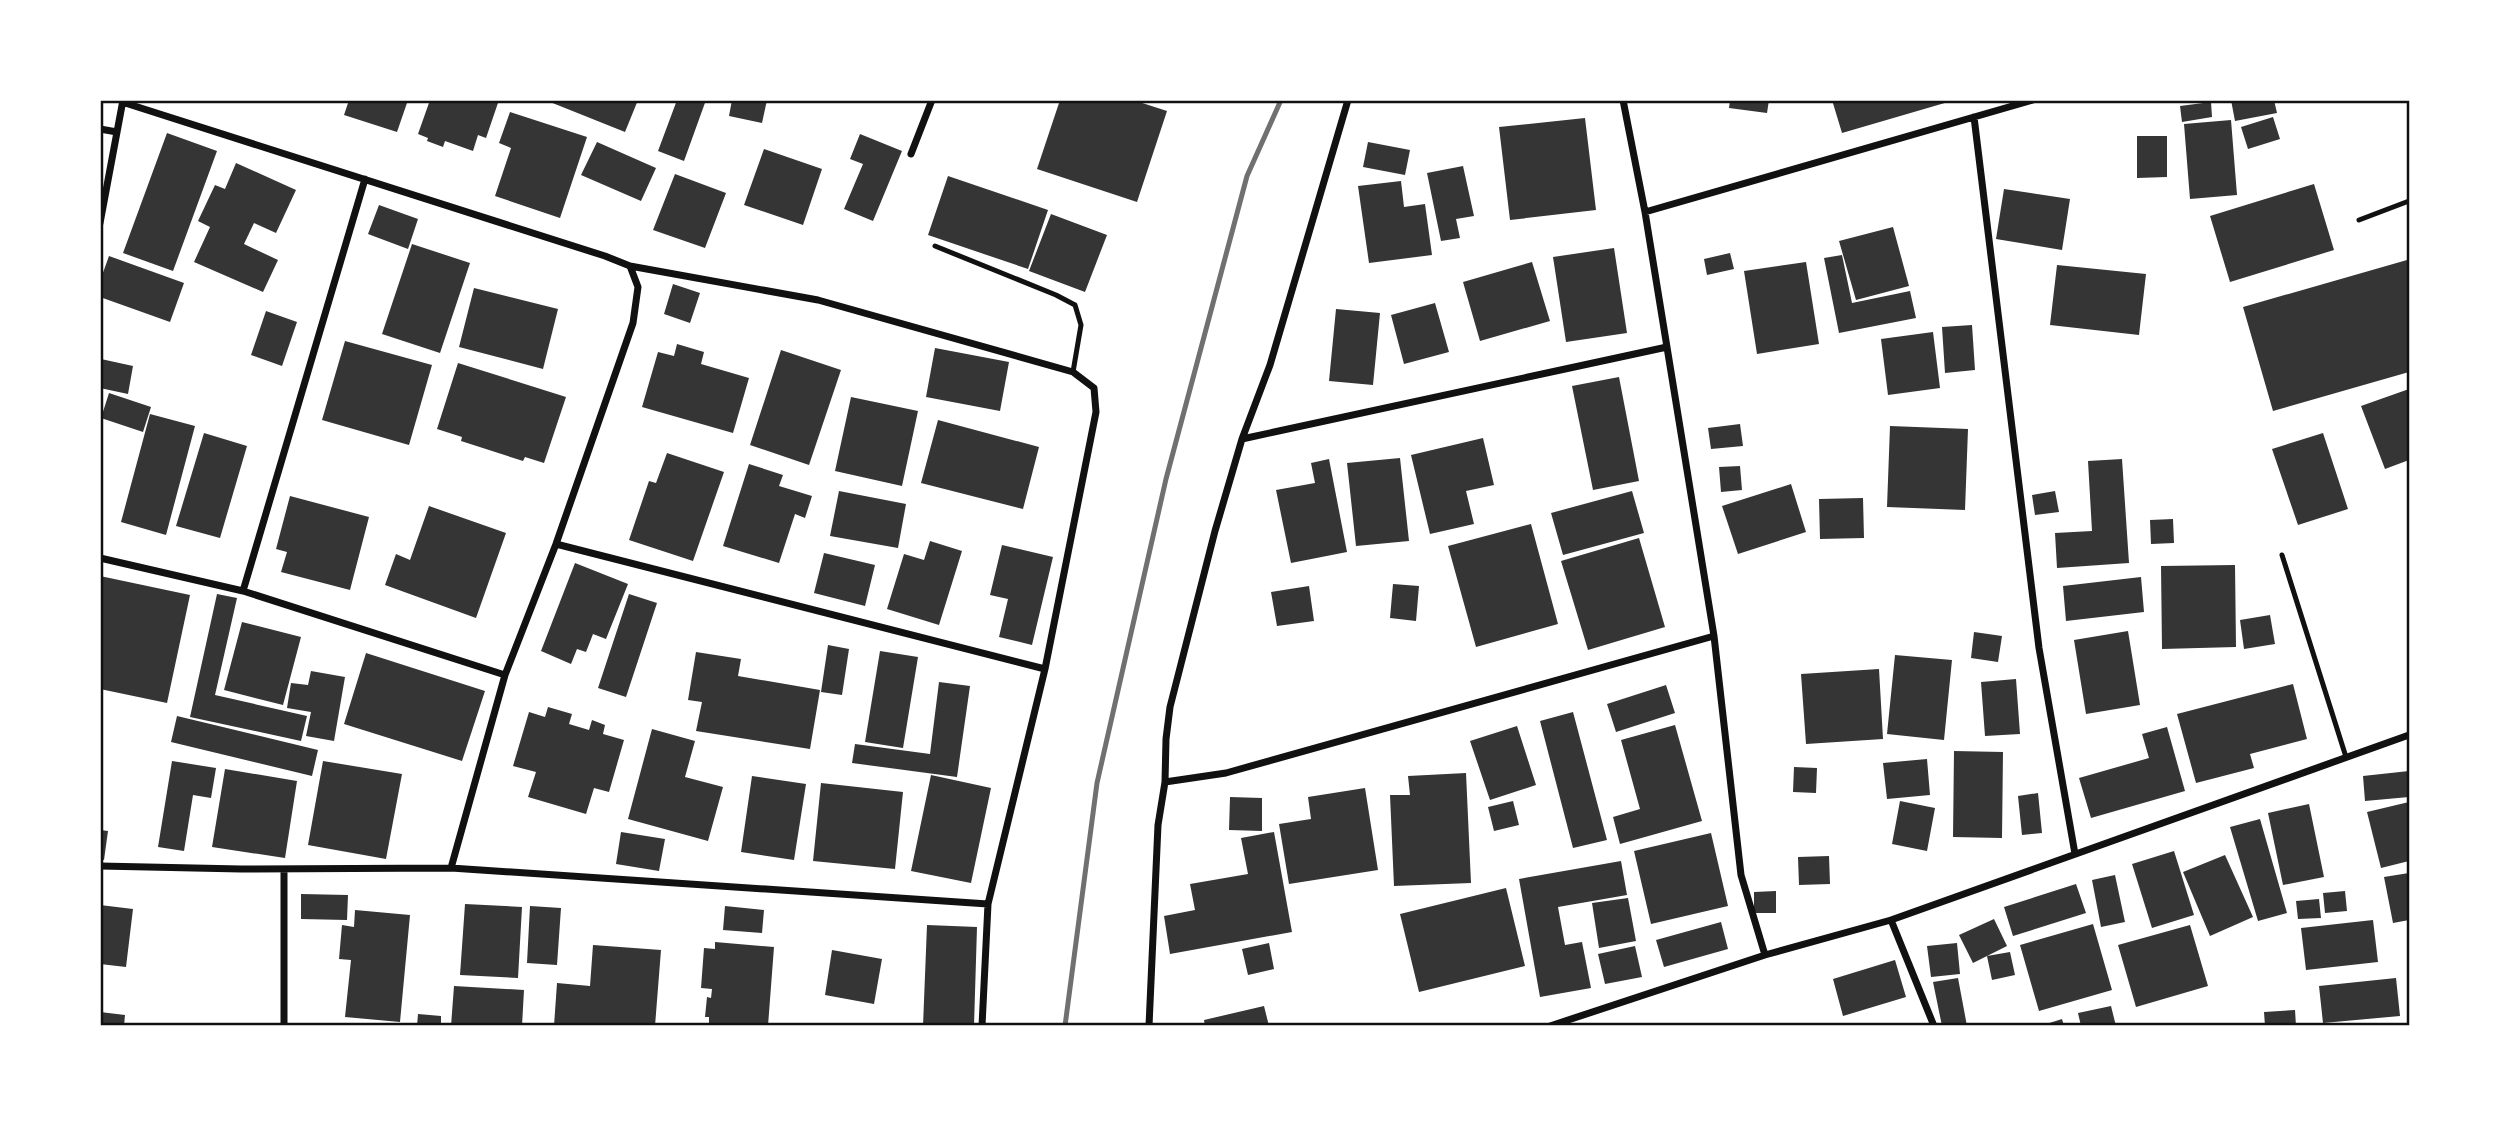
<svg xmlns="http://www.w3.org/2000/svg" width="2509" height="1126" viewBox="0 0 2509 1126" font-family="'Source Sans 3',sans-serif">
<rect width="100%" height="100%" fill="#fff"/>
<path fill="#353535" d="M349,100h59l-11,32 -53,-17z
M430,100h69l-13,38 -8,-3 -5,16 -28,-10 -2,6 -16,-6 1,-3 -10,-4z
M545,100h93l-13,32z
M677,100h29l-22,61 -26,-10z
M732,100h35l-5,23 -33,-7z
M1060,100h73l34,11 -30,91 -100,-33z
M1730,100h39l-2,13 -38,-5z
M1832,100h123l-113,33z
M2231,100h43l3,13 -42,8z
M2211,102l1,15 -30,5 -2,-16z
M510,112l77,25 -27,81 -65,-22 16,-48 -12,-5z
M2273,117l7,22 -32,10 -7,-22z
M1585,118l11,92 -86,10 -11,-93z
M2231,120l6,75 -47,4 -6,-75z
M167,133l50,18 -44,120 -50,-18z
M860,134l42,17 -29,70 -29,-12 19,-45 -13,-5z
M2137,136h30v41l-30,1z
M597,142l59,26 -15,33 -60,-26z
M1368,142l42,8 -5,25 -42,-8z
M764,149l58,20 -19,56 -59,-20z
M236,163l60,27 -20,43 -22,-10 -10,21 34,16 -15,32 -69,-30 16,-35 -12,-6 17,-36 10,4z
M1463,166l11,50 -18,3 4,19 -19,3 -14,-68z
M675,174l51,19 -21,55 -52,-18z
M948,176l100,34 -20,59 -100,-34z
M1401,181l3,26 21,-3 7,51 -63,8 -11,-77z
M2314,184l20,66 -104,32 -20,-66z
M2004,189l66,10 -8,51 -66,-11z
M379,205l39,14 -10,30 -40,-15z
M1051,214l56,21 -22,57 -56,-21z
M1893,227l16,59 -53,14 -17,-59z
M412,244l58,19 -30,90 -58,-19z
M1614,248l13,85 -61,9 -13,-85z
M1730,253l4,16 -27,6 -3,-16z
M1842,255l10,48 58,-12 6,27 -77,15 -15,-75z
M109,256l75,27 -14,39 -70,-25v-16z
M2407,260l2,112 -136,39 -30,-104z
M1532,262l18,59 -70,20 -17,-59z
M1806,262l13,82 -62,10 -13,-83z
M2057,265l89,9 -7,61 -89,-10z
M673,284l27,9 -10,30 -26,-9z
M474,288l84,21 -15,60 -84,-22z
M1435,303l14,49 -45,12 -13,-49z
M1336,309l44,4 -7,72 -44,-4z
M266,311l31,11 -15,44 -31,-11z
M1972,325l3,45 -30,3 -3,-46z
M1933,332l7,56 -52,7 -7,-56z
M345,341l87,24 -23,80 -87,-25z
M677,344l27,8 -3,12 48,14 -16,55 -91,-26 16,-55 16,4z
M935,348l74,14 -9,49 -74,-14z
M781,350l60,20 -32,95 -59,-20z
M101,359l32,7 -5,28 -28,-6z
M458,363l108,34 -22,66 -19,-6 -2,4 -62,-20 1,-4 -25,-8z
M1619,377l20,104 -46,9 -21,-104z
M2409,389v71l-24,9 -24,-63z
M109,393l42,14 -8,25 -42,-14z
M851,397l67,14 -16,75 -67,-15z
M150,414l45,12 -29,109 -45,-13z
M938,420l101,27 -16,62 -102,-26z
M1740,424l3,22 -32,3 -3,-21z
M1890,426l78,3 -3,81 -78,-3z
M204,433l43,13 -27,92 -44,-12z
M2323,433l25,76 -50,16 -26,-76z
M1483,438l11,47 -28,6 8,33 -44,10 -19,-79z
M667,453l57,19 -31,89 -64,-21 20,-59 7,2z
M1400,458l9,83 -53,5 -9,-83z
M1329,459l18,93 -56,11 -15,-73 39,-7 -4,-20z
M2122,459l7,104 -72,5 -2,-35 37,-2 -4,-70z
M749,464l34,11 -4,11 33,10 -7,22 -10,-4 -16,49 -56,-17z
M1740,466l2,24 -21,2 -2,-25z
M1791,484l15,48 -68,22 -16,-48z
M839,491l67,13 -8,44 -68,-12z
M1632,491l12,42 -81,22 -12,-42z
M2055,491l4,21 -24,3 -3,-20z
M290,496l79,21 -19,73 -69,-18 6,-20 -11,-3z
M1863,498l1,40 -44,1 -1,-40z
M429,506l77,27 -30,85 -91,-33 11,-31 14,6z
M2173,519l1,24 -23,1 -1,-24z
M1531,524l27,100 -82,23 -28,-101z
M1639,538l26,89 -77,23 -27,-89z
M930,541l32,10 -23,74 -52,-16 17,-55 20,6z
M1002,545l51,12 -21,88 -33,-8 9,-38 -18,-4z
M824,553l51,12 -10,41 -51,-13z
M575,563l53,21 -22,55 -13,-5 -7,18 -9,-3 -6,15 -30,-13z
M2235,565l1,82 -74,2 -1,-83z
M100,576l90,19 -23,108 -67,-14z
M2141,577l3,35 -78,9 -3,-35z
M1393,584l26,2 -3,35 -26,-3z
M1309,586l5,35 -37,5 -6,-34z
M217,594l20,4 -22,97 92,21 -6,25 -111,-24z
M629,594l28,9 -31,94 -28,-9z
M2270,615l5,29 -31,5 -4,-29z
M242,622l59,15 -18,68 -59,-15z
M2128,631l12,74 -54,9 -12,-74z
M1974,632l28,4 -4,26 -27,-4z
M828,645l21,4 -7,46 -21,-3z
M880,651l38,6 -15,91 -38,-6z
M696,652l45,7 -3,17 82,14 -10,59 -114,-18 6,-29 -14,-2z
M366,653l119,38 -23,70 -118,-37z
M1895,655l57,5 -8,80 -57,-6z
M1879,669l4,70 -77,5 -5,-70z
M311,671l34,6 -11,64 -28,-5 5,-24 -24,-4 4,-25 17,2z
M2016,679l4,55 -35,2 -4,-54z
M939,682l31,4 -13,91 -105,-14 3,-19 75,10z
M2293,684l14,55 -57,15 4,14 -58,15 -19,-69z
M1666,685l9,28 -59,19 -9,-28z
M548,707l24,7 -3,10 20,6 3,-10 13,5 -2,9 21,6 -15,52 -15,-4 -8,26 -58,-17 8,-25 -23,-6 16,-54 16,5z
M1573,712l34,128 -34,8 -33,-127z
M177,716l141,34 -6,26 -141,-34z
M1675,725l27,96 -82,23 -7,-27 27,-8 -19,-69z
M1517,726l19,59 -46,15 -20,-59z
M2167,727l18,64 -94,27 -12,-40 70,-20 -7,-24z
M652,729l43,12 -10,36 38,10 -15,54 -80,-22z
M1954,751l49,1 -1,86 -49,-1z
M1927,759l3,36 -43,4 -4,-36z
M172,761l44,7 -5,30 -18,-3 -9,56 -26,-4z
M323,761l79,13 -16,85 -78,-14z
M1794,767l23,1 -1,25 -23,-1z
M225,769l72,12 -12,77 -73,-11z
M2409,771v26l-44,4 -2,-25z
M1466,773l5,110 -77,3 -4,-91h20l-2,-19z
M931,775l60,13 -20,95 -60,-12z
M752,776l54,8 -12,76 -53,-8z
M821,783l82,9 -8,77 -82,-8z
M1365,788l13,82 -89,14 -10,-60 32,-5 -3,-22z
M2038,793l4,40 -20,2 -4,-39z
M1230,797l32,1v33l-33,-1z
M1513,801l6,24 -25,6 -6,-24z
M1900,801l35,7 -8,43 -35,-7z
M2409,802v59l-28,7 -14,-56z
M2309,804l15,73 -41,8 -15,-72z
M2260,819l27,94 -29,8 -28,-94z
M100,830l8,1 -4,29 -4,-1z
M621,832l44,7 -6,32 -43,-7z
M1274,832l18,100 -122,22 -6,-38 31,-6 -5,-26 58,-10 -7,-36z
M1711,833l17,73 -77,18 -17,-73z
M2174,851l20,64 -42,13 -20,-64z
M2225,855l28,62 -43,19 -27,-64z
M1829,856l1,28 -31,1 -1,-28z
M1621,861l6,34 -69,12 7,38 17,-3 9,46 -51,9 -21,-118z
M2409,873v47l-16,3 -9,-46z
M2115,875l10,47 -24,5 -9,-47z
M2076,884l10,29 -73,23 -9,-29z
M1506,888l19,78 -106,26 -19,-78z
M1776,891v22h-22v-21z
M2345,891l2,20 -22,2 -2,-20z
M301,894l47,1 -1,25 -46,-1z
M1628,898l8,43 -37,7 -7,-45z
M2319,899l2,19 -23,1 -2,-18z
M465,904l57,3 -4,71 -58,-3z
M100,905l33,4 -7,58 -26,-3z
M530,906l31,2 -4,57 -30,-2z
M725,906l39,4 -2,23 -39,-3z
M355,910l55,5 -10,107 -55,-5 6,-57 -12,-1 3,-34 12,2z
M1994,919l13,27 -34,17 -14,-28z
M2373,920l5,42 -72,8 -5,-42z
M1721,922l7,27 -64,18 -8,-27z
M2093,924l19,66 -73,21 -19,-66z
M927,925l50,2 -3,99h-51z
M2190,925l18,61 -72,21 -18,-62z
M715,942l59,5 -6,79h-59v-9h-4l2,-20 4,1 1,-9 -11,-1 3,-40 11,1z
M1269,943l5,26 -26,6 -6,-26z
M1957,943l3,31 -29,3 -4,-31z
M593,945l68,5 -6,76h-101l3,-43 33,3z
M1635,946l7,31 -37,7 -7,-30z
M832,950l50,9 -8,45 -49,-9z
M2010,952l5,23 -23,5 -5,-24z
M1895,960l11,37 -63,19 -10,-37z
M1958,978l9,48h-25l-9,-44z
M2396,978l4,38 -77,7 -4,-37z
M454,986l70,4 -2,36h-71z
M1264,1006l5,20h-64l-1,-6z
M2111,1006l5,20h-35l-3,-13z
M2295,1010l1,16h-31l-1,-14z
M100,1012l25,3 -1,11h-24z
M418,1014l23,2v10h-24z
M2062,1019l2,7h-24z"/>
<g fill="none" stroke-linecap="round" stroke-linejoin="round">
<path stroke="#111" stroke-width="5" d="M2359,220l50,-19
M935,246l121,49 19,10 6,20 -8,47
M2282,555l64,202"/>
<path stroke="#111" stroke-width="7" d="M1623,100l22,112 69,424
M122,102l483,154 25,10 8,21 -5,36 -77,221 -51,131 -54,193
M1974,117l65,531 36,206
M100,129l17,3
M911,154l21,-54
M1645,212l388,-112
M100,223l23,-123
M630,266l188,34 255,72 21,16 2,24 -51,257 -57,235 -6,122
M1242,439l425,-92
M556,544l489,125
M100,558l143,33 262,84
M243,591l122,-412
M1165,782l1,-43 4,-32 45,-176 27,-92 28,-74 78,-265
M100,866l141,3 210,-1 537,36
M284,869v157
M1891,920l43,106
M1149,1026l9,-201 7,-43 61,-9 488,-137 27,239 24,80
M1550,1026l215,-71 126,-35 518,-185"/>
<path stroke="#707070" stroke-width="5" d="M1065,1026l32,-243 69,-304 81,-303 34,-76"/>
</g>
<rect width="2509" height="1126" fill="none" stroke="#ffffff" stroke-width="203"/>
<rect x="102" y="102" width="2306" height="922" fill="none" stroke="#111" stroke-width="2.5"/>
</svg>
